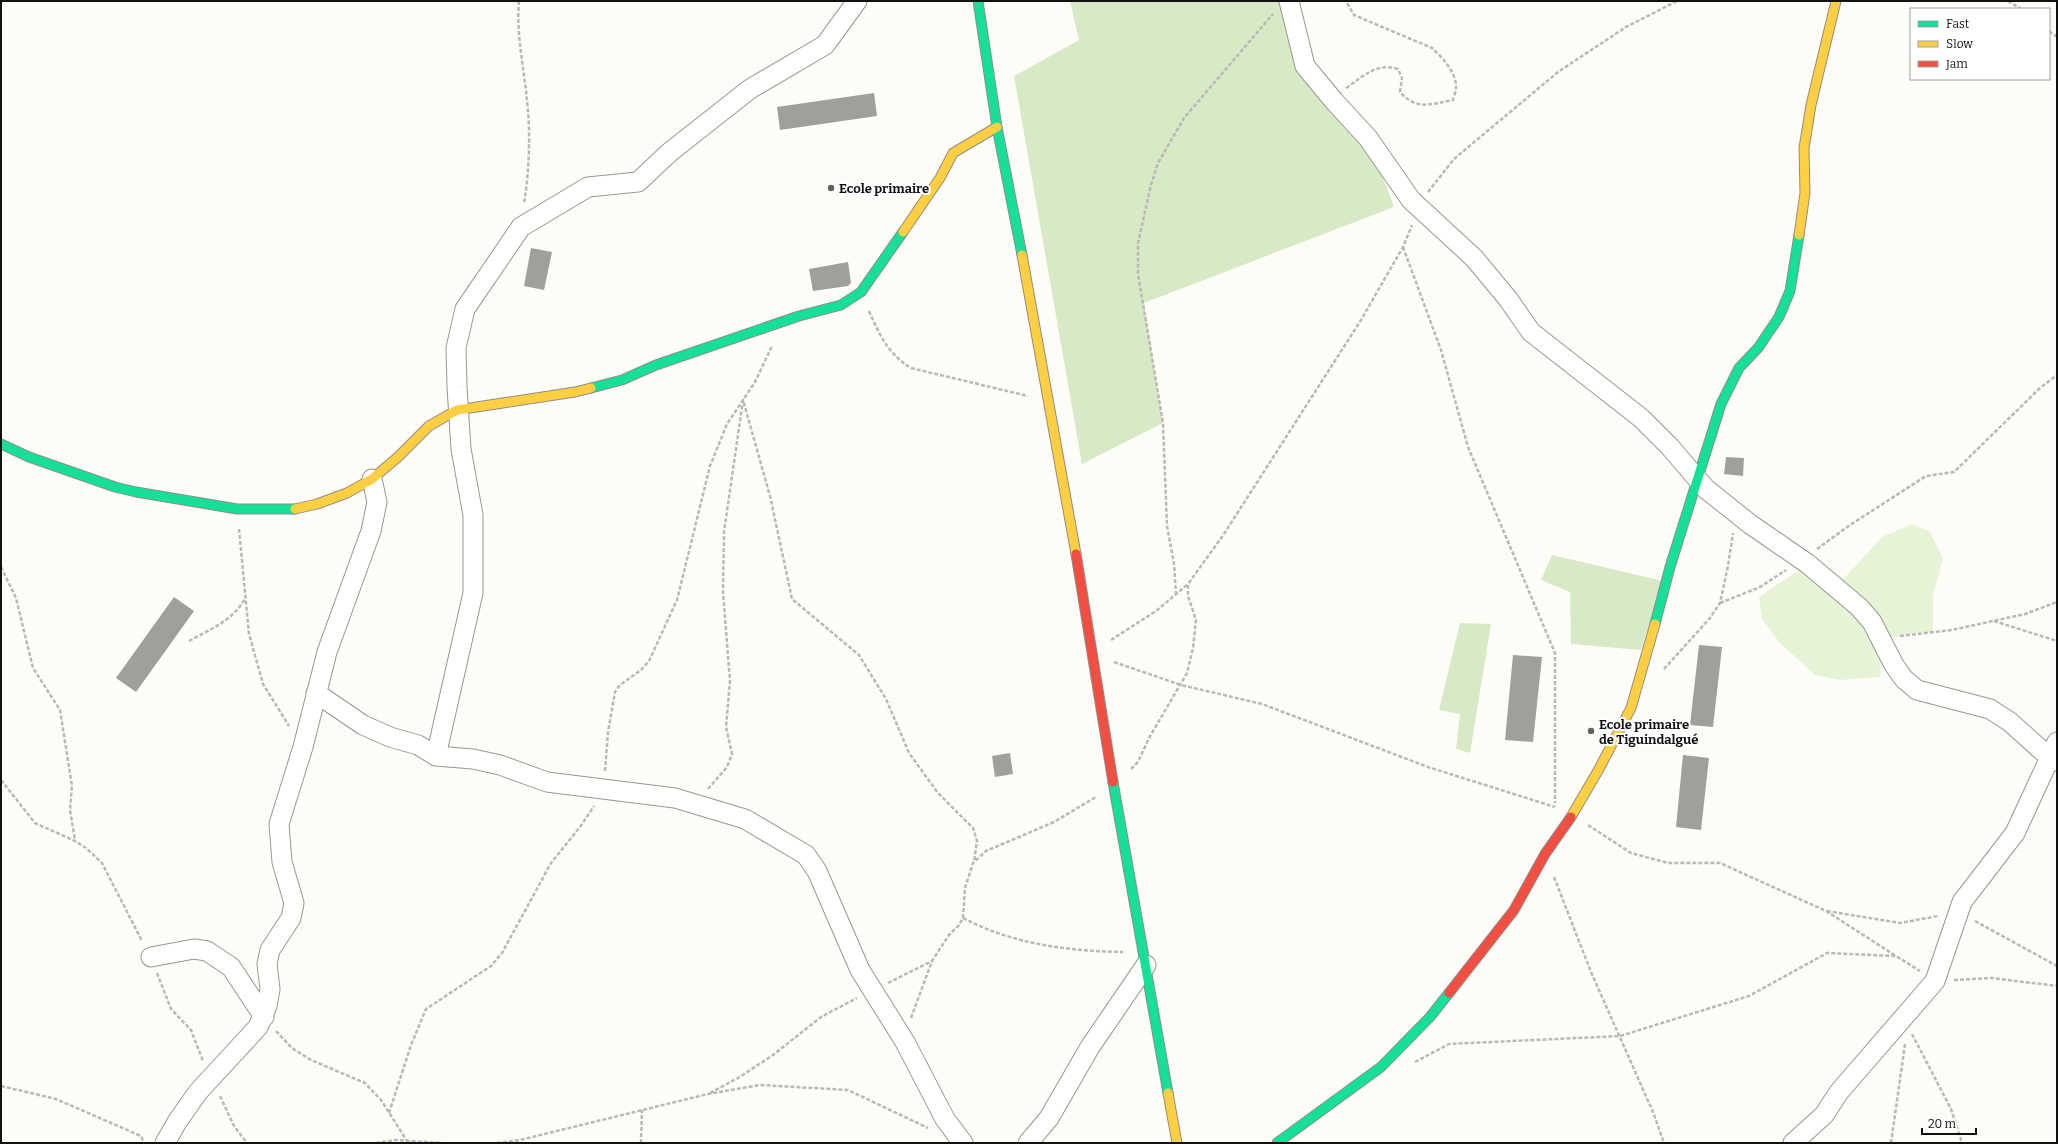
<svg xmlns="http://www.w3.org/2000/svg" width="2058" height="1144" viewBox="0 0 2058 1144" font-family="Bitter,serif">
<rect width="100%" height="100%" fill="#fdfcf7"/>
<path fill="#e7f3d7" d="M1912,524l18,8 13,26 -10,38v36l-19,1 -32,7 -2,37 -40,3 -25,-5 -35,-32 -18,-24 -3,-22 49,-33 28,23 46,-50z"/>
<path fill="#d8eac5" d="M1070,1h219l16,65 63,72 26,69 -250,96 19,120 -81,41 -68,-388 65,-36z
M1552,555l111,26 -22,69 -70,-6 -1,-52 -29,-12z
M1460,623l31,1 -21,129 -14,-4 4,-35 -21,-4z"/>
<path fill="#a19f9c" d="M874,93l3,23 -97,14 -3,-23z
M531,248l21,4 -8,38 -20,-4z
M848,262l3,21 -3,3 -35,5 -4,-22z
M1726,457l18,1 -1,18 -19,-2z
M174,597l20,14 -58,81 -20,-14z
M1699,645l23,2 -9,80 -23,-2z
M1513,655l29,2 -9,85 -28,-2z
M1010,753l3,21 -18,3 -3,-21z
M1683,755l26,3 -8,72 -25,-3z"/>
<g fill="none" stroke-linecap="round" stroke-linejoin="round">
<g stroke="#979795" stroke-width="21">
<path id="street" d="M1289,1l16,65 29,35 34,37 43,62 63,58 34,41 23,33 110,86 29,29 36,42 44,35 58,40 51,43 13,15 22,43 10,14 13,11 73,19 20,13 39,35 8,4
M316,693l47,32 27,12 28,8 18,11 37,3 27,6 47,17 128,16 70,21 61,36 11,16 43,99 45,72 40,77 18,24
M436,756l37,-163v-78l-12,-66 -4,-62 -1,-39 9,-39 56,-82 67,-40 50,-5 32,-30 80,-63 75,-44 32,-44
M151,957l43,-8 13,2 24,16 33,50
M165,1143l12,-21 21,-30 60,-65 9,-21 3,-17 -3,-25 3,-14 21,-32 3,-15 -12,-41 -3,-38 24,-77 24,-95 44,-121 6,-29 -5,-23
M1028,1143l21,-25 41,-71 56,-82
M1793,1143l31,-28 15,-23 96,-111 27,-79 53,-69 42,-91"/>
</g>
<g stroke="#8e8d8b" stroke-width="11">
<path id="fast" d="M978,1l19,126 25,128
M591,388l31,-8 34,-15 143,-49 42,-11 20,-13 42,-60
M1,444l28,13 86,30 21,5 101,17h58
M1655,624l15,-57 51,-163 18,-36 19,-20 21,-31 11,-26 9,-56
M1113,782l55,311
M1277,1143l104,-76 49,-50 19,-24"/>
</g>
<g stroke="#8e8d8b" stroke-width="11">
<path id="slow" d="M903,232l37,-54 13,-25 44,-26
M1799,235l6,-42 -1,-45 7,-43 25,-104
M1022,255l54,299
M295,509l22,-5 30,-11 25,-14 26,-22 31,-31 28,-16 118,-18 16,-4
M1571,817l28,-48 32,-61 24,-84
M1168,1093l9,50"/>
</g>
<g stroke="#8e8d8b" stroke-width="11">
<path id="jam" d="M1076,554l37,228
M1449,993l65,-83 31,-56 26,-37"/>
</g>
<path stroke="#b9b9b8" stroke-width="2.5" stroke-dasharray="4 2" stroke-linecap="butt" d="M519,1c-3,34 5,66 8,100 4,33 2,71 -3,103
M2008,1l13,8
M2049,31l8,6
M1346,88c18,-12 31,-26 52,-19l4,9 -2,14c17,19 31,12 53,8 1,-4 3,-9 3,-12 1,-15 -14,-31 -24,-40l-78,-33 -8,-14
M1428,192l26,-33 104,-87 68,-45 51,-26
M1403,247l38,103 27,97 87,206v150
M869,311c10,23 19,43 42,57l117,28
M239,529l10,105 14,50 26,42
M1817,549l33,-24 76,-49 28,-4 86,-84 17,-13
M1,567l15,31 17,70 27,42 12,76 -2,24 5,30
M1176,595l-2,-31 -7,-38 -4,-103 -25,-149v-31l13,-58 7,-22 26,-45 89,-104
M1720,603l40,-16 26,-17
M1994,621l63,20
M1900,636l52,-6 73,-16 32,-12
M1111,640l45,-29 32,-27
M189,641c22,-12 47,-22 57,-45
M1114,662l67,23 81,19 166,63 127,40
M1664,669l46,-51 10,-15 8,-37 5,-33
M1131,769l7,-7 11,-24 38,-65 6,-25 3,-28 -8,-24v-12l36,-50 137,-214 42,-73 9,-22
M605,771l3,-39 7,-40 5,-7 21,-15 8,-9 28,-61 33,-134 17,-42 28,-42 17,-36
M1,780l34,43 40,18 11,7 16,15 40,78
M708,789l19,-22 5,-13 -6,-27 4,-46 -7,-89 1,-60 19,-132 27,96 22,103 67,56 27,44 23,54 29,40 35,35 4,13 -3,21
M1588,825l43,28 37,10h52l106,48 70,45
M1554,877l37,95 62,140 11,31
M1827,911l73,12 38,-7
M963,918c50,26 103,33 160,34
M1975,921l82,45
M157,973l14,36 20,21 12,31
M1954,980l38,-2 65,8
M888,983l44,-22
M911,1018l21,-57 17,-26 10,-10 4,-7 2,-30 8,-25 13,-12 68,-29 42,-25
M276,1031l16,17 19,12 54,23 16,17 26,41 5,2
M1912,1034l39,75 11,34
M1415,1062l34,-18 171,-8 129,-40 78,-43 69,3 24,15
M1,1086l55,13 85,37 3,7
M710,1093l28,-15 35,-23 48,-38 36,-19
M220,1096l14,30 13,17
M389,1113l22,-68 15,-36 65,-43 11,-13 49,-90 29,-36 14,-21
M376,1143l20,-3 47,3
M497,1143l23,-3 188,-46 52,-9 88,5 80,38
M641,1143l1,-33
M1891,1143l14,-99"/>
<use href="#street" stroke="#fffffe" stroke-width="19"/>
<use href="#fast" stroke="#16e098" stroke-width="9"/>
<use href="#slow" stroke="#ffcf43" stroke-width="9"/>
<use href="#jam" stroke="#f24e42" stroke-width="9"/>
</g>
<g fill="#646362" stroke="#fff" stroke-width="1.5">
<circle cx="831" cy="188" r="4"/>
<circle cx="1591" cy="731" r="4"/>
</g>
<g text-anchor="middle" dominant-baseline="central" stroke-width="4" stroke-linejoin="round" paint-order="stroke">
<g font-size="13" font-weight="bold" fill="#111" stroke="#fff" text-anchor="start">
<text x="839" y="188">Ecole primaire</text>
<text x="1599" y="724">Ecole primaire<tspan x="1599" dy="15">de Tiguindalgué</tspan></text>
</g>
</g>
<rect width="2058" height="1144" fill="none" stroke="#111111" stroke-width="4"/>
<rect x="1910" y="8" width="140" height="72" fill="#ffffff" stroke="#a0a0a0"/>
<rect x="1918" y="21" width="20" height="6" fill="#16e098" stroke="#a0a0a0"/>
<text x="1946" y="28" font-size="12" fill="#111111">Fast</text>
<rect x="1918" y="41" width="20" height="6" fill="#ffcf43" stroke="#a0a0a0"/>
<text x="1946" y="48" font-size="12" fill="#111111">Slow</text>
<rect x="1918" y="61" width="20" height="6" fill="#f24e42" stroke="#a0a0a0"/>
<text x="1946" y="68" font-size="12" fill="#111111">Jam</text>
<path d="M1922 1128v6h54v-6" fill="none" stroke="#111111" stroke-width="2"/>
<text x="1928" y="1128" font-size="12" fill="#111111" stroke="#ffffff" stroke-width="3" paint-order="stroke">20 m</text>
</svg>
